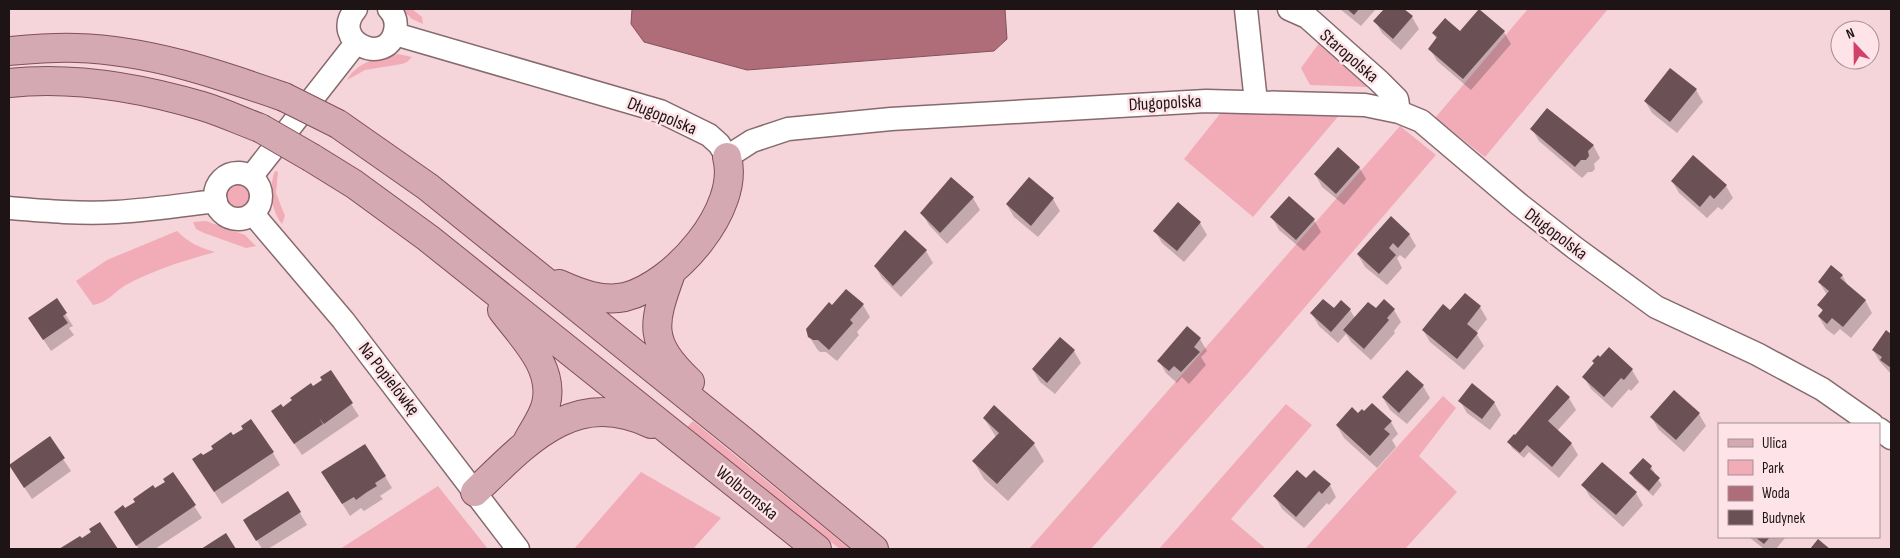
<svg xmlns="http://www.w3.org/2000/svg" width="1900" height="558" viewBox="0 0 1900 558" font-family="'Sofia Sans Condensed',sans-serif">
<rect width="100%" height="100%" fill="#f5d5da"/>
<path fill="#f1acb8" d="M402,9h10l10,8 1,7 -11,-5z
M1528,9h80l-123,148 -50,-39z
M1322,39l46,48 -58,-2 -9,-17z
M398,54l14,3 -5,5 -5,2 -37,6 -18,10c11,-19 31,-22 51,-26z
M1223,110l118,3 -88,104 -69,-58z
M1400,126l36,29 -187,217 -158,177h-62z
M275,171l3,1 -2,21 9,23 -3,8c-11,-14 -14,-36 -7,-53z
M227 197a12 12 0 1 1 24 0a12 12 0 1 1-24 0Z
M206,221l39,14 11,11 -10,2 -42,-15 -8,-4 -3,-7z
M177,231c13,13 22,16 38,21 -29,8 -62,18 -89,33 -11,6 -20,19 -33,20l-17,-24 31,-21z
M1443,396l13,12 -37,48 38,36 -52,57h-100z
M1286,404l26,21 -81,94 35,30h-107z
M693,421l157,128h-10l-154,-121z
M641,472l80,46 -28,31h-119z
M438,486l50,63h-148z"/>
<path fill="#af6d79" stroke="#84525b" d="M632,9h373l2,30 -13,12 -247,19 -103,-28 -13,-18z"/>
<path fill="#0003" d="M1340,9h36l-15,17z
M1386,9h16l10,8 7,12 -18,21 -19,-17 -7,-12z
M1504,32l7,12 -40,46 -34,-29 -7,-12 7,-9 -4,-7z
M1696,90l7,12 -26,31 -25,-20 -7,-12z
M1532,129l61,16 7,13 -6,6 1,5 -3,3h-4l-6,6 -43,-37z
M1359,167l7,12 -22,26 -22,-18 -7,-13z
M1030,179l23,20 7,12 -22,26 -24,-20 -7,-12z
M1672,181l54,5 7,12 -11,12 -4,-3 -11,11 -28,-25z
M973,198l7,12 -33,34 -18,-19 -7,-12z
M1178,204l22,19 7,12 -23,27 -22,-19 -7,-12z
M1272,217l42,3 7,12 -17,19 -25,-21z
M1409,234l7,12 -11,13 -5,-4 -3,3 5,10 -15,17 -22,-18 -7,-12z
M926,251l7,12 -32,34 -19,-19 -7,-12z
M1842,275l6,11 17,14 7,13 -21,25 -11,-9 -6,6 -8,-6 -7,-12 4,-5 -4,-7 8,-10 -8,-13z
M1465,295l15,12 7,12 -11,14 8,13 -20,24 -34,-28 -7,-12 28,-18z
M56,300l17,26 -4,2 5,7 -23,16 -14,-21z
M1384,301l10,9 7,12 -7,9 1,2 -24,27 -20,-18 -5,-8 -8,9 -19,-17 -7,-12 22,-4h16l5,8 21,-8z
M863,305l7,12 -13,15 2,3 -22,26 -11,-9h-6l-3,-3 -8,-13 23,-30z
M1887,332l4,3v39l-11,-12 -7,-12z
M1060,339l14,12 7,12 -26,31 -15,-12 -7,-12z
M1200,339l7,12 -6,6 5,8 -17,19 -7,-7 -5,6 -11,-10 -7,-12z
M1609,349l23,21 7,12 -8,9 -2,-2 -17,19 -21,-19 -7,-12z
M330,372l29,44 -57,39 -22,-32 2,-14 42,-29z
M1423,386l7,12 -23,26 -17,-14 -7,-12z
M1557,387l12,11 7,12 -19,21 14,12 7,12 -19,23 -30,-26 -5,6 -12,-10 -3,-6 11,-2z
M1460,401l34,1 7,13 -11,15 -23,-17z
M1699,414l7,12 -22,26 -25,-22 -7,-12z
M1358,415l33,7 7,12 -6,6 4,7 -19,21 -33,-30 -7,-12z
M984,418l50,26 10,17 -36,40 -24,-22 -10,-17 22,-25z
M233,436l40,17 7,12 -58,39 -29,-45 10,-2z
M49,438l22,33 -39,28 -22,-33z
M1643,459l8,8 4,6 -1,1 8,11 -9,11 -19,-17 -3,-6z
M173,474l29,44 -47,31h-16l-17,-25 3,-14 41,-28z
M385,476l7,12 -12,8 3,3 -19,12 -3,-3 -11,8 -20,-32z
M1306,480l24,5 6,12 -7,8 -2,-2 -23,25 -22,-19 -7,-12z
M1583,485l53,8 7,12 -20,22 -33,-30z
M300,513l7,12 -39,24h-6l-17,-29z
M100,524l17,25h-55l18,-12 2,3 11,-8z
M1749,537h37l-10,12h-12z"/>
<path fill="#6b5155" d="M1347,9h12l-5,6z
M1384,9h20l9,7 -20,23 -20,-18z
M1479,9l26,22 -42,48 -35,-30 9,-12 -5,-4 13,-15 15,13z
M1670,68l27,21 -27,33 -26,-21z
M1547,108l47,37 -6,6 1,5 -3,4h-5l-6,7 -45,-38z
M1338,147l22,20 -24,27 -22,-20z
M1693,155l34,30 -13,14 -4,-4 -10,12 -29,-26z
M951,177l23,20 -34,36 -20,-20z
M1029,177l25,21 -23,28 -25,-22z
M1289,196l26,23 -19,21 -26,-23z
M1178,202l23,20 -24,29 -24,-20z
M1391,216l19,18 -12,14 -5,-5 -4,5 7,7 -17,19 -22,-20z
M905,230l22,20 -34,36 -19,-20z
M1831,265l12,10 -3,3 26,22 -23,27 -11,-9 -5,6 -9,-8 5,-6 -6,-5 12,-14 -11,-9z
M846,289l18,15 -14,16 3,3 -24,27 -11,-10h-5l-5,-3 -2,-8 23,-27 3,3z
M1465,293l16,13 -14,18 11,9 -21,26 -35,-29 21,-26 7,6z
M57,298l10,15 -4,3 5,7 -25,17 -15,-22z
M1323,299l11,9 7,-8 10,9 -20,23 -21,-19z
M1384,299l11,10 -8,9 2,2 -25,29 -21,-19 25,-28 8,6z
M1187,326l14,12 -7,9 6,5 -19,20 -7,-6 -5,5 -12,-10z
M1886,330l5,4v34l-11,-8 2,-3 -10,-7z
M1060,337l15,13 -28,33 -15,-14z
M1609,347l24,22 -9,11 -3,-2 -17,19 -22,-20 12,-14 -2,-2 6,-6 2,2z
M331,370l22,33 -29,21 -5,-6 4,6 -29,20 -23,-33 10,-7 2,3 9,-7 -2,-2 21,-15 2,3 9,-6 -2,-3z
M1407,370l17,15 -25,28 -17,-16z
M1472,383l23,19 -13,17 -24,-18z
M1557,385l13,12 -22,24 24,22 -20,24 -25,-22 -7,8 -13,-11 7,-8 1,1z
M1674,390l26,23 -24,27 -26,-23z
M1372,403l20,18 -8,8 6,5 -20,22 -34,-31 16,-18 6,6 4,-4 2,2z
M994,405l41,38 -38,41 -25,-23 27,-28 -16,-15z
M251,419l23,33 -60,40 -22,-33 9,-6 2,2 10,-6 -2,-3 20,-14 2,3 10,-6 -2,-3z
M50,436l15,22 -41,30 -15,-23z
M365,444l21,32 -11,7 2,3 -10,6 -11,8 -2,-3 -12,7 -21,-32z
M1643,458l9,8 -2,3 10,9 -11,13 -20,-18z
M1602,462l35,30 -21,23 -35,-30z
M1297,470l9,8 8,-8 17,14 -9,10 -3,-3 -23,26 -23,-21z
M173,472l23,33 -60,41 -22,-34 9,-7 2,3 10,-6 -2,-3 20,-14 2,3 10,-6 -2,-3z
M288,491l13,21 -45,29 -13,-21z
M100,522l18,27h-59l21,-13 2,2 9,-6 -2,-3z
M226,533l10,16h-35z
M1755,537h15l-6,7z
M1818,539l12,10h-20z"/>
<g fill="none" stroke-linecap="round" stroke-linejoin="round">
<g stroke="#866a6e" stroke-width="25">
<path id="minor" d="M356,9c-28,32 31,59 39,22 2,-9 0,-16 -6,-22
M1246,9l10,93
M1289,9l18,8 72,64 18,18 2,13
M395,34l265,77 49,24 10,9 8,13 25,-16 36,-12 103,-10 315,-18 159,4 34,7 22,9 99,84 55,43 81,59 101,47 65,35 50,35
M215 196a23 23 0 1 1 46 0a23 23 0 1 1-46 0Z
M251,177l105,-134
M9,208c36,3 71,6 107,4 34,-2 67,-7 100,-11
M253,214l90,106 175,229
M1879,429l12,9"/>
</g>
<g stroke="#815059" stroke-width="30">
<path id="major" d="M9,51c23,-2 45,-4 68,-3 71,2 141,26 207,49
M9,83c64,-7 132,5 193,23 20,6 39,15 58,22
M338,124l90,63 315,254 131,108
M312,158l42,26 74,54 389,311
M671,273c-19,52 -23,69 19,109
M559,284c20,9 43,18 66,13 49,-12 116,-88 102,-140
M502,310c20,27 53,57 44,94 -3,13 -13,26 -19,38
M475,492c51,-49 99,-105 176,-68"/>
</g>
<use href="#minor" stroke="#fff" stroke-width="22"/>
<use href="#major" stroke="#d4a9b1" stroke-width="28"/>
<g stroke="#815059" stroke-width="30" stroke-linecap="butt">
<path id="major-bridge" d="M284,97l54,27
M260,128l52,30"/>
</g>
<use href="#major-bridge" stroke="#d4a9b1" stroke-width="28"/>
</g>
<g text-anchor="middle" dominant-baseline="central" stroke-width="5" stroke-linejoin="round" paint-order="stroke">
<g font-size="18" fill="#1e1415" stroke="#fee4e8">
<text transform="translate(1349 56) rotate(41)">Staropolska</text>
<text transform="translate(1165 103) rotate(-3)">Długopolska</text>
<text transform="translate(662 116) rotate(22)">Długopolska</text>
<text transform="translate(1556 234) rotate(37)">Długopolska</text>
<text transform="translate(389 379) rotate(52)">Na Popielówkę</text>
<text transform="translate(747 493) rotate(39)">Wolbromska</text>
</g>
</g>
<rect width="1900" height="558" fill="none" stroke="#1e1415" stroke-width="20"/>
<rect x="1718" y="423" width="162" height="115" fill="#fee4e8" stroke="#a49194"/>
<rect x="1728" y="439" width="25" height="8" fill="#d4a9b1" stroke="#a49194"/>
<text x="1762" y="448" font-size="15" fill="#1e1415">Ulica</text>
<rect x="1728" y="460" width="25" height="15" fill="#f1acb8" stroke="#a49194"/>
<text x="1762" y="473" font-size="15" fill="#1e1415">Park</text>
<rect x="1728" y="486" width="25" height="15" fill="#af6d79" stroke="#a49194"/>
<text x="1762" y="498" font-size="15" fill="#1e1415">Woda</text>
<rect x="1728" y="510" width="25" height="15" fill="#6b5155" stroke="#a49194"/>
<text x="1762" y="523" font-size="15" fill="#1e1415">Budynek</text>
<g transform="translate(1855 45) rotate(338)"><circle r="24" fill="#fee4e8" stroke="#a49194"/>
<path d="M0-4L9 19L0 12L-9 19Z" fill="#d14269"/>
<text y="-8" font-size="14" font-weight="bold" text-anchor="middle" fill="#1e1415">N</text>
</g>
</svg>
